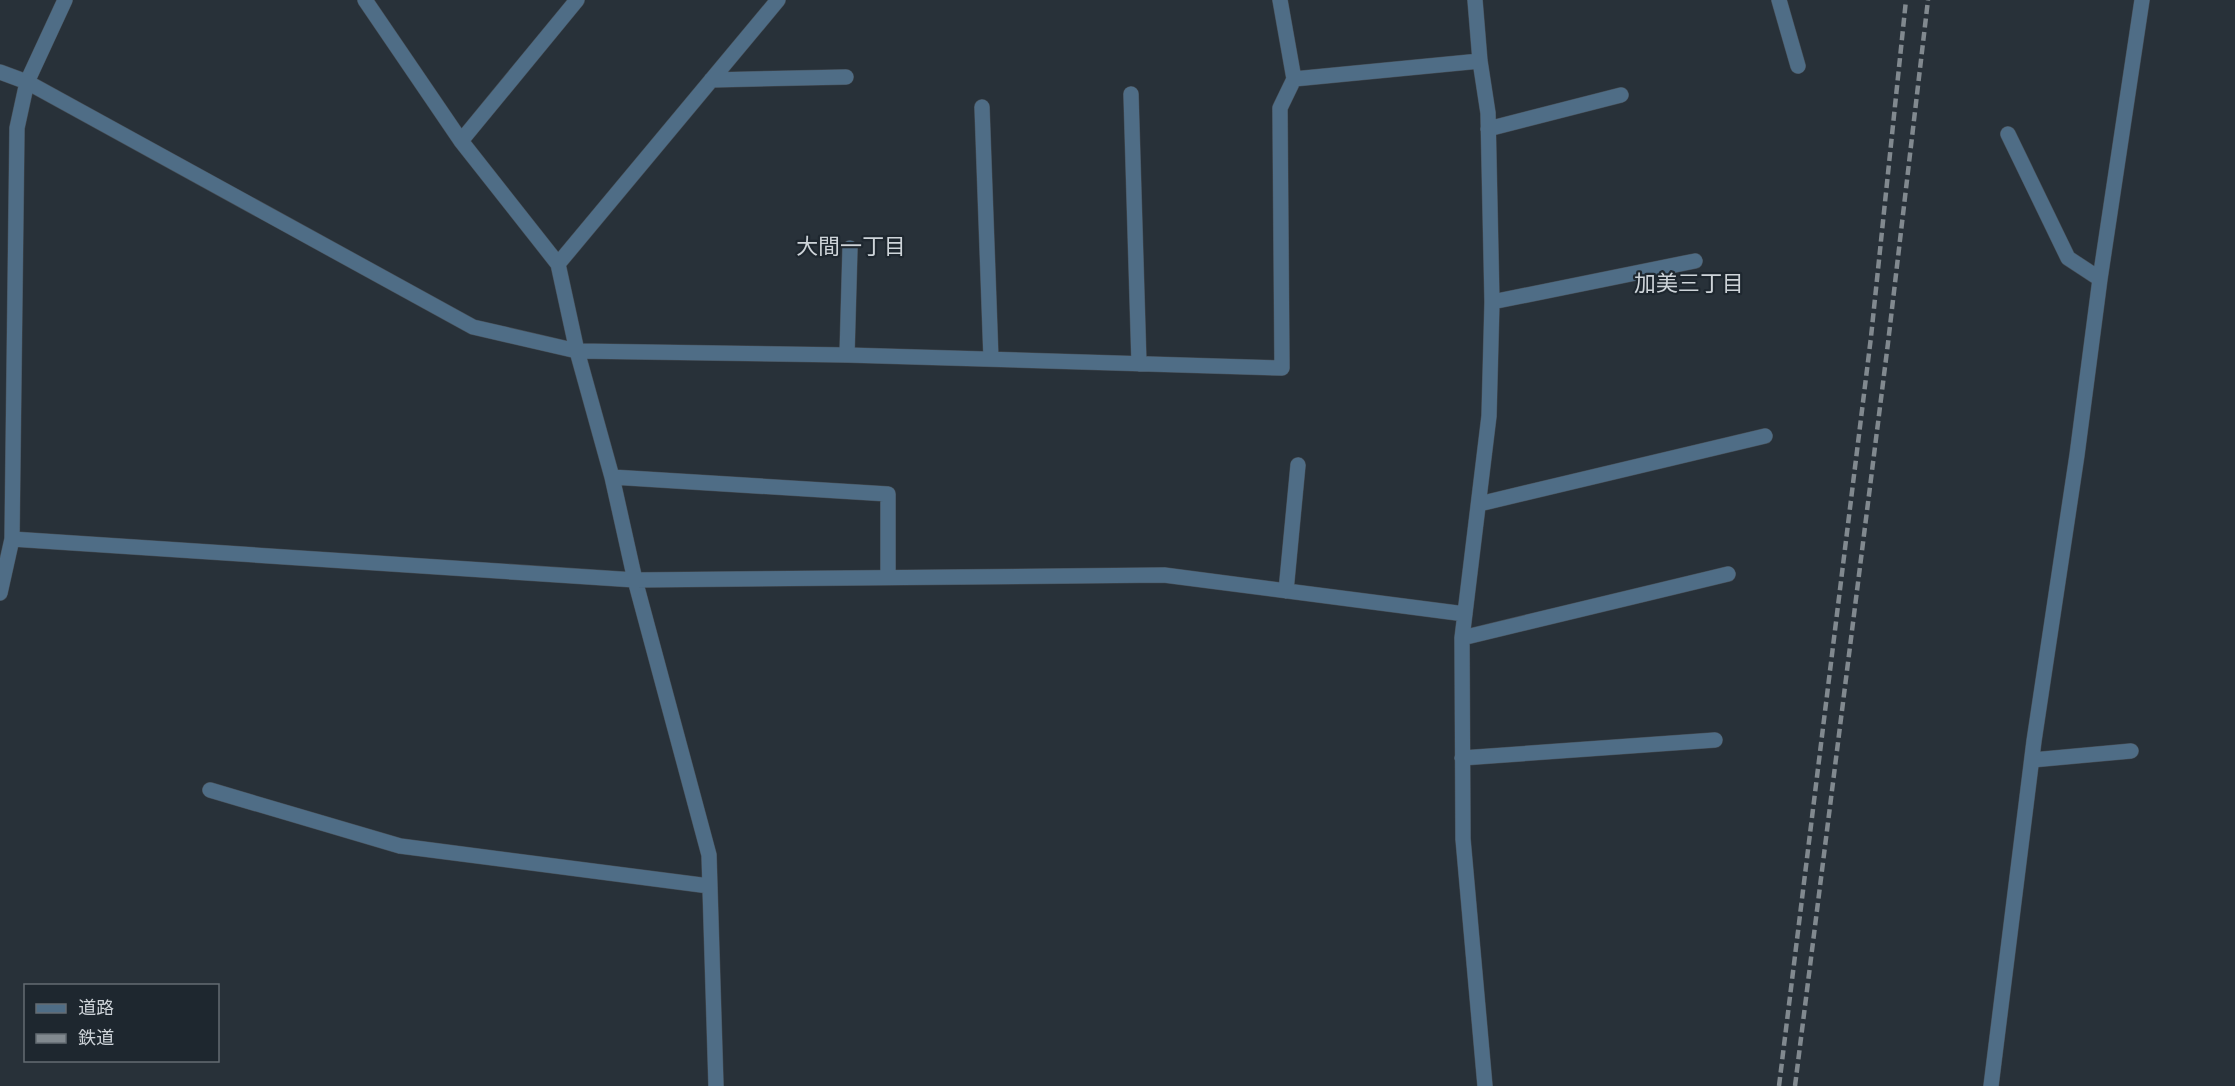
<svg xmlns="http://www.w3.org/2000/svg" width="2235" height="1086" viewBox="0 0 2235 1086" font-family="'Fira Sans','Noto Sans JP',sans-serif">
<rect width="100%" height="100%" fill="#283139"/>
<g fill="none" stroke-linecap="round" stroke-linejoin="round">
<g stroke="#464e56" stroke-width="16">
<path id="minor" d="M365,0l96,141 97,123 19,87 35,126 23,103 74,275 7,231
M1280,0l14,79
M1475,0l5,61 8,52 4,189 -3,114 -27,222 1,201 22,247
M1779,0l19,66
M0,72l27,10 446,245 104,24 270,4 435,13 -2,-260 14,-29 186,-18
M711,80l135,-3
M1131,94l8,270
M982,107l9,252
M1488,129l133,-34
M2008,134l60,124 32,21
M461,141l116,-141
M558,264l220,-264
M1492,302l203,-41
M847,355l3,-107
M612,477l276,17v83
M1479,504l286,-68
M12,539l623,41 529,-5 301,39
M1286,591l12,-126
M0,593l12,-54 5,-411 10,-46 38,-82
M1462,638l266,-64
M1462,758l253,-18
M2032,760l99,-9
M210,790l190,56 309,40
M1991,1086l43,-345 43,-286 23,-176 42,-279"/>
</g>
<use href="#minor" stroke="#4f6d86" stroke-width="15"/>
<path stroke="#81898f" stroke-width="4.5" stroke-dasharray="9 4.5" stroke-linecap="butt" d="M1779,1086l92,-749 35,-337
M1795,1086l93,-743 40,-343"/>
</g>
<g text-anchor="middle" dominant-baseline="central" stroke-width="4.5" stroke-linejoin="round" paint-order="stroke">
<g font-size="22" fill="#ced4d9" stroke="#1e272f">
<text x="851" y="246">大間一丁目</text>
<text x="1689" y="283">加美三丁目</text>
</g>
</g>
<rect x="24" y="984" width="195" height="78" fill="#1e272f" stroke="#646c73" stroke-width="1.5"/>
<rect x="36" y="1004" width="30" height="9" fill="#4f6d86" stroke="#646c73" stroke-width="1.5"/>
<text x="78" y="1014" font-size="18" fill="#ced4d9">道路</text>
<rect x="36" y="1034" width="30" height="9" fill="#81898f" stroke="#646c73" stroke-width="1.5"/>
<text x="78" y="1044" font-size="18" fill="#ced4d9">鉄道</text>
</svg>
